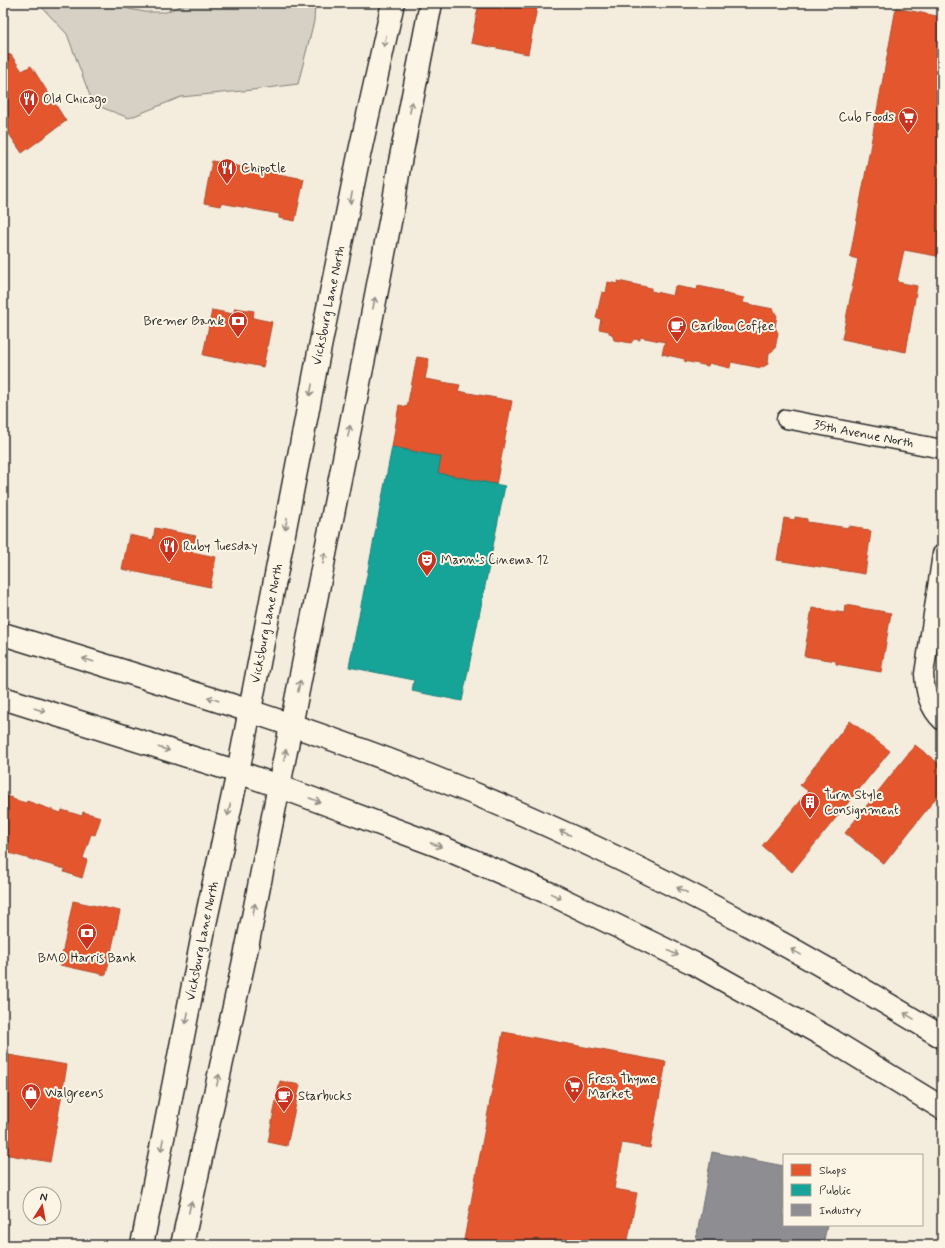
<svg xmlns="http://www.w3.org/2000/svg" width="945" height="1248" viewBox="0 0 945 1248" font-family="Mynerve,sans-serif">
<rect width="100%" height="100%" fill="#f4edde"/>
<filter id="ink" filterUnits="userSpaceOnUse"><feTurbulence type="fractalNoise" baseFrequency=".025" numOctaves="2"/><feDisplacementMap in="SourceGraphic" scale="8" xChannelSelector="R" yChannelSelector="G"/><feConvolveMatrix kernelMatrix="1 2 1 2 8 2 1 2 1" color-interpolation-filters="sRGB"/></filter>
<g filter="url(#ink)">
<path fill="#d6d1c4" stroke="#807e78" d="M38,3h83l8,6 16,3h21l22,-9h127l-1,18 -16,63 -46,6 -71,7 -52,21 -36,-14 -26,-70z"/>
<path fill="#e4572e" stroke="#ac4a2d" d="M479,3h59l-10,51 -57,-11z
M896,8l46,9v240l-38,-7 -7,32 20,4 -11,66 -64,-13 16,-80 -8,-2z
M3,54l8,1 11,16 9,-5 35,55 -44,32 -19,-28z
M212,161l92,18 -9,42 -16,-3v-4l-58,-11 -1,3 -16,-3z
M618,281l33,7v3l22,5 2,-10 22,4 1,-4 24,5v2l22,5 -1,5 30,6 4,7 -2,11 3,6 -3,16 -6,4 -1,11 -7,4 -30,-6 -1,6 -21,-5 -1,3 -24,-5 1,-2 -23,-5 3,-12 -25,-5v3l-6,-1 -3,4 -17,-3 -2,-6 -3,-1v-2l-10,-2 2,-10 -5,-1 6,-26 4,1 2,-11 10,2z
M235,308l19,3 -1,7 19,4 -9,45 -60,-12 9,-45 21,4z
M417,357l12,2 -4,20 35,6 -2,6 54,10 -16,84 -58,-12 3,-16 -49,-10 7,-42 8,2z
M795,517l12,2v3l42,6v-2l13,2v2l9,1 -6,43 -88,-14 7,-42 11,2z
M155,528l41,8 -4,16 24,5 -6,30 -88,-18 7,-34 24,5z
M845,605l46,8 -10,59 -45,-8v-3l-32,-5 8,-48 32,5z
M850,721l40,30 -98,121 -30,-26 46,-55 -8,-6z
M915,745l27,21v24l-58,74 -39,-31z
M3,795l10,3 -1,1 14,4 1,-2 34,12 1,-3 20,6 1,-4 18,5 -6,18 -4,-1 -8,24 4,2 -5,18 -18,-6 1,-3 -56,-16 1,-1 -7,-2z
M73,901l47,10 -14,64 -46,-10z
M503,1032l163,30 -16,86 -28,-5 -8,46 23,4 -10,52h-164z
M3,1054l64,11 -17,97 -47,-8z
M280,1081l20,4 -13,61 -19,-4z"/>
<path fill="#17a398" stroke="#1d7f77" d="M392,447l49,10 -3,16 67,13 -43,215 -50,-10 2,-11 -65,-13z"/>
<path fill="#8d8d92" stroke="#707073" d="M712,1152l72,14v59h43l-4,20h-128z"/>
<g fill="none" stroke-linecap="round" stroke-linejoin="round">
<g stroke="#2b2b2b" stroke-width="21">
<g id="street">
<path id="s1" d="M786,419l156,30"/>
<path d="M942,554l-18,120c1,17 4,34 18,47"/>
</g>
</g>
<g stroke="#2b2b2b" stroke-width="25">
<g id="secondary">
<path id="s2" d="M142,1245l63,-321 33,-152 81,-420 39,-192 35,-157"/>
<path d="M182,1245l65,-298 118,-594 29,-152 5,-34 32,-164"/>
</g>
</g>
<g stroke="#2b2b2b" stroke-width="25">
<path id="primary" d="M3,634c143,44 286,86 425,141 179,70 350,161 514,262
M3,698l235,74 40,14 161,60 112,48 144,70 131,73 116,71"/>
</g>
<use href="#street" stroke="#fcf5e5" stroke-width="18"/>
<use href="#secondary" stroke="#fcf5e5" stroke-width="22"/>
<use href="#primary" stroke="#fcf5e5" stroke-width="22"/>
</g>
<defs><path id="oneway-shaft" d="M-6 0H5M1.5-3L5.5 0L1.5 3" fill="none" stroke-width="1.6" stroke-linecap="round" stroke-linejoin="round"/></defs>
<g stroke="#949088">
<use href="#oneway-shaft" transform="translate(385 41) rotate(102)"/>
<use href="#oneway-shaft" transform="translate(411 107) rotate(-79)"/>
<use href="#oneway-shaft" transform="translate(351 198) rotate(102)"/>
<use href="#oneway-shaft" transform="translate(374 303) rotate(-79)"/>
<use href="#oneway-shaft" transform="translate(311 390) rotate(101)"/>
<use href="#oneway-shaft" transform="translate(349 431) rotate(-79)"/>
<use href="#oneway-shaft" transform="translate(286 524) rotate(101)"/>
<use href="#oneway-shaft" transform="translate(324 558) rotate(-79)"/>
<use href="#oneway-shaft" transform="translate(88 660) rotate(-163)"/>
<use href="#oneway-shaft" transform="translate(299 686) rotate(-79)"/>
<use href="#oneway-shaft" transform="translate(213 699) rotate(-162)"/>
<use href="#oneway-shaft" transform="translate(40 710) rotate(17)"/>
<use href="#oneway-shaft" transform="translate(164 749) rotate(17)"/>
<use href="#oneway-shaft" transform="translate(285 755) rotate(-78)"/>
<use href="#oneway-shaft" transform="translate(315 800) rotate(20)"/>
<use href="#oneway-shaft" transform="translate(229 810) rotate(102)"/>
<use href="#oneway-shaft" transform="translate(565 833) rotate(-157)"/>
<use href="#oneway-shaft" transform="translate(436 845) rotate(21)"/>
<use href="#oneway-shaft" transform="translate(682 890) rotate(-153)"/>
<use href="#oneway-shaft" transform="translate(556 896) rotate(26)"/>
<use href="#oneway-shaft" transform="translate(254 909) rotate(-79)"/>
<use href="#oneway-shaft" transform="translate(796 952) rotate(-151)"/>
<use href="#oneway-shaft" transform="translate(673 953) rotate(26)"/>
<use href="#oneway-shaft" transform="translate(909 1016) rotate(-148)"/>
<use href="#oneway-shaft" transform="translate(187 1018) rotate(101)"/>
<use href="#oneway-shaft" transform="translate(218 1080) rotate(-78)"/>
<use href="#oneway-shaft" transform="translate(162 1145) rotate(101)"/>
<use href="#oneway-shaft" transform="translate(190 1207) rotate(-78)"/>
</g>
</g>
<defs>
<g id="restaurant-pin" transform="scale(1)"><path d="M0 17L-7.5 6A9.5 9.5 0 1 1 7.5 6Z" fill="#c8321e" stroke="#fcf5e5"/><path d="M-5-6h1v4h1v-4h1v4h1v-4h1v5L-1.5 .5V6h-2V.5L-5-1ZM5-6V6H3V1.5H1.5Q1.5-4 5-6Z" fill="#fff"/></g>
<g id="supermarket-pin" transform="scale(1)"><path d="M0 17L-7.5 6A9.5 9.5 0 1 1 7.5 6Z" fill="#c8321e" stroke="#fcf5e5"/><path d="M-6-5.5h2.5l.6 2H6L4.5 2H-2.5L-4.4-4H-6ZM-1.5 3.2a1.3 1.3 0 1 0 .1 0ZM3 3.2a1.3 1.3 0 1 0 .1 0Z" fill="#fff"/></g>
<g id="bank-pin" transform="scale(1)"><path d="M0 17L-7.5 6A9.5 9.5 0 1 1 7.5 6Z" fill="#c8321e" stroke="#fcf5e5"/><path d="M-6-4H6V4H-6ZM0-2.3a2.3 2.3 0 1 0 0 4.6a2.3 2.3 0 1 0 0-4.6Z" fill="#fff"/></g>
<g id="cafe-pin" transform="scale(1)"><path d="M0 17L-7.5 6A9.5 9.5 0 1 1 7.5 6Z" fill="#c8321e" stroke="#fcf5e5"/><path d="M-5.5-4.5H6V0H3Q3 3.5 0 3.5H-2.5Q-5.5 3.5-5.5 0ZM3-3.2v2h1.7v-2ZM-6 4.5H4V6H-6Z" fill="#fff"/></g>
<g id="theatre-pin" transform="scale(1)"><path d="M0 17L-7.5 6A9.5 9.5 0 1 1 7.5 6Z" fill="#c8321e" stroke="#fcf5e5"/><path d="M-5-5.5Q0-4 5-5.5V0Q5 5 0 6Q-5 5-5 0ZM-3.3-2.5H-1v1.5H-3.3ZM1-2.5H3.3v1.5H1ZM-2.8 1Q0 5.5 2.8 1Z" fill="#fff"/></g>
<g id="building-pin" transform="scale(1)"><path d="M0 17L-7.5 6A9.5 9.5 0 1 1 7.5 6Z" fill="#c8321e" stroke="#fcf5e5"/><path d="M-4-6H4V6H1V3H-1V6H-4ZM-2.5-4.3h1.7v1.8h-1.7ZM.8-4.3h1.7v1.8H.8ZM-2.5-1h1.7V.8h-1.7ZM.8-1h1.7V.8H.8Z" fill="#fff"/></g>
<g id="shop-pin" transform="scale(1)"><path d="M0 17L-7.5 6A9.5 9.5 0 1 1 7.5 6Z" fill="#c8321e" stroke="#fcf5e5"/><path d="M-5-2.5h2.3a2.7 3.5 0 0 1 5.4 0H5L5.5 6h-11ZM-1.5-2.5h3a1.5 2.3 0 0 0-3 0Z" fill="#fff"/></g>
</defs>
<g fill-rule="evenodd">
<use href="#restaurant-pin" x="29" y="99"/>
<use href="#supermarket-pin" x="908" y="117"/>
<use href="#restaurant-pin" x="227" y="168"/>
<use href="#bank-pin" x="238" y="321"/>
<use href="#cafe-pin" x="677" y="326"/>
<use href="#restaurant-pin" x="169" y="546"/>
<use href="#theatre-pin" x="427" y="560"/>
<use href="#building-pin" x="810" y="802"/>
<use href="#bank-pin" x="87" y="933"/>
<use href="#supermarket-pin" x="574" y="1086"/>
<use href="#shop-pin" x="31" y="1093"/>
<use href="#cafe-pin" x="284" y="1096"/>
</g>
<g text-anchor="middle" dominant-baseline="central" stroke-width="4" stroke-linejoin="round" paint-order="stroke">
<g font-size="13" fill="#2b2b2b" stroke="#fcf5e5" text-anchor="start">
<text x="43" y="99">Old Chicago</text>
<text x="894" y="117" text-anchor="end">Cub Foods</text>
<text x="241" y="168">Chipotle</text>
<text x="224" y="321" text-anchor="end">Bremer Bank</text>
<text x="691" y="326">Caribou Coffee</text>
<text x="183" y="546">Ruby Tuesday</text>
<text x="441" y="560">Mann's Cinema 12</text>
<text x="824" y="795">Turn Style<tspan x="824" dy="15">Consignment</tspan></text>
<text x="87" y="958" text-anchor="middle">BMO Harris Bank</text>
<text x="588" y="1079">Fresh Thyme<tspan x="588" dy="15">Market</tspan></text>
<text x="45" y="1093">Walgreens</text>
<text x="298" y="1096">Starbucks</text>
</g>
<g font-size="13" fill="#2b2b2b" stroke="#fcf5e5">
<text stroke="none"><textPath href="#s2" startOffset="958">Vicksburg Lane North</textPath></text>
<text stroke="none"><textPath href="#s1" startOffset="79">35th Avenue North</textPath></text>
<text stroke="none"><textPath href="#s2" startOffset="634">Vicksburg Lane North</textPath></text>
<text stroke="none"><textPath href="#s2" startOffset="310">Vicksburg Lane North</textPath></text>
</g>
</g>
<rect width="945" height="1248" fill="none" stroke="#fcf5e5" stroke-width="16"/>
<rect x="8" y="8" width="929" height="1232" fill="none" stroke="#2b2b2b" stroke-width="1.5" filter="url(#ink)"/>
<rect x="783" y="1154" width="140" height="72" fill="#fcf5e5" stroke="#a8a49b"/>
<rect x="791" y="1164" width="20" height="12" fill="#e4572e" stroke="#a8a49b"/>
<text x="819" y="1174" font-size="12" fill="#2b2b2b">Shops</text>
<rect x="791" y="1184" width="20" height="12" fill="#17a398" stroke="#a8a49b"/>
<text x="819" y="1194" font-size="12" fill="#2b2b2b">Public</text>
<rect x="791" y="1204" width="20" height="12" fill="#8d8d92" stroke="#a8a49b"/>
<text x="819" y="1214" font-size="12" fill="#2b2b2b">Industry</text>
<g transform="translate(42 1206) rotate(11)"><circle r="19" fill="#fcf5e5" stroke="#a8a49b"/>
<path d="M0-3L7 15L0 10L-7 15Z" fill="#c8321e"/>
<text y="-6" font-size="11" font-weight="bold" text-anchor="middle" fill="#2b2b2b">N</text>
</g>
</svg>
